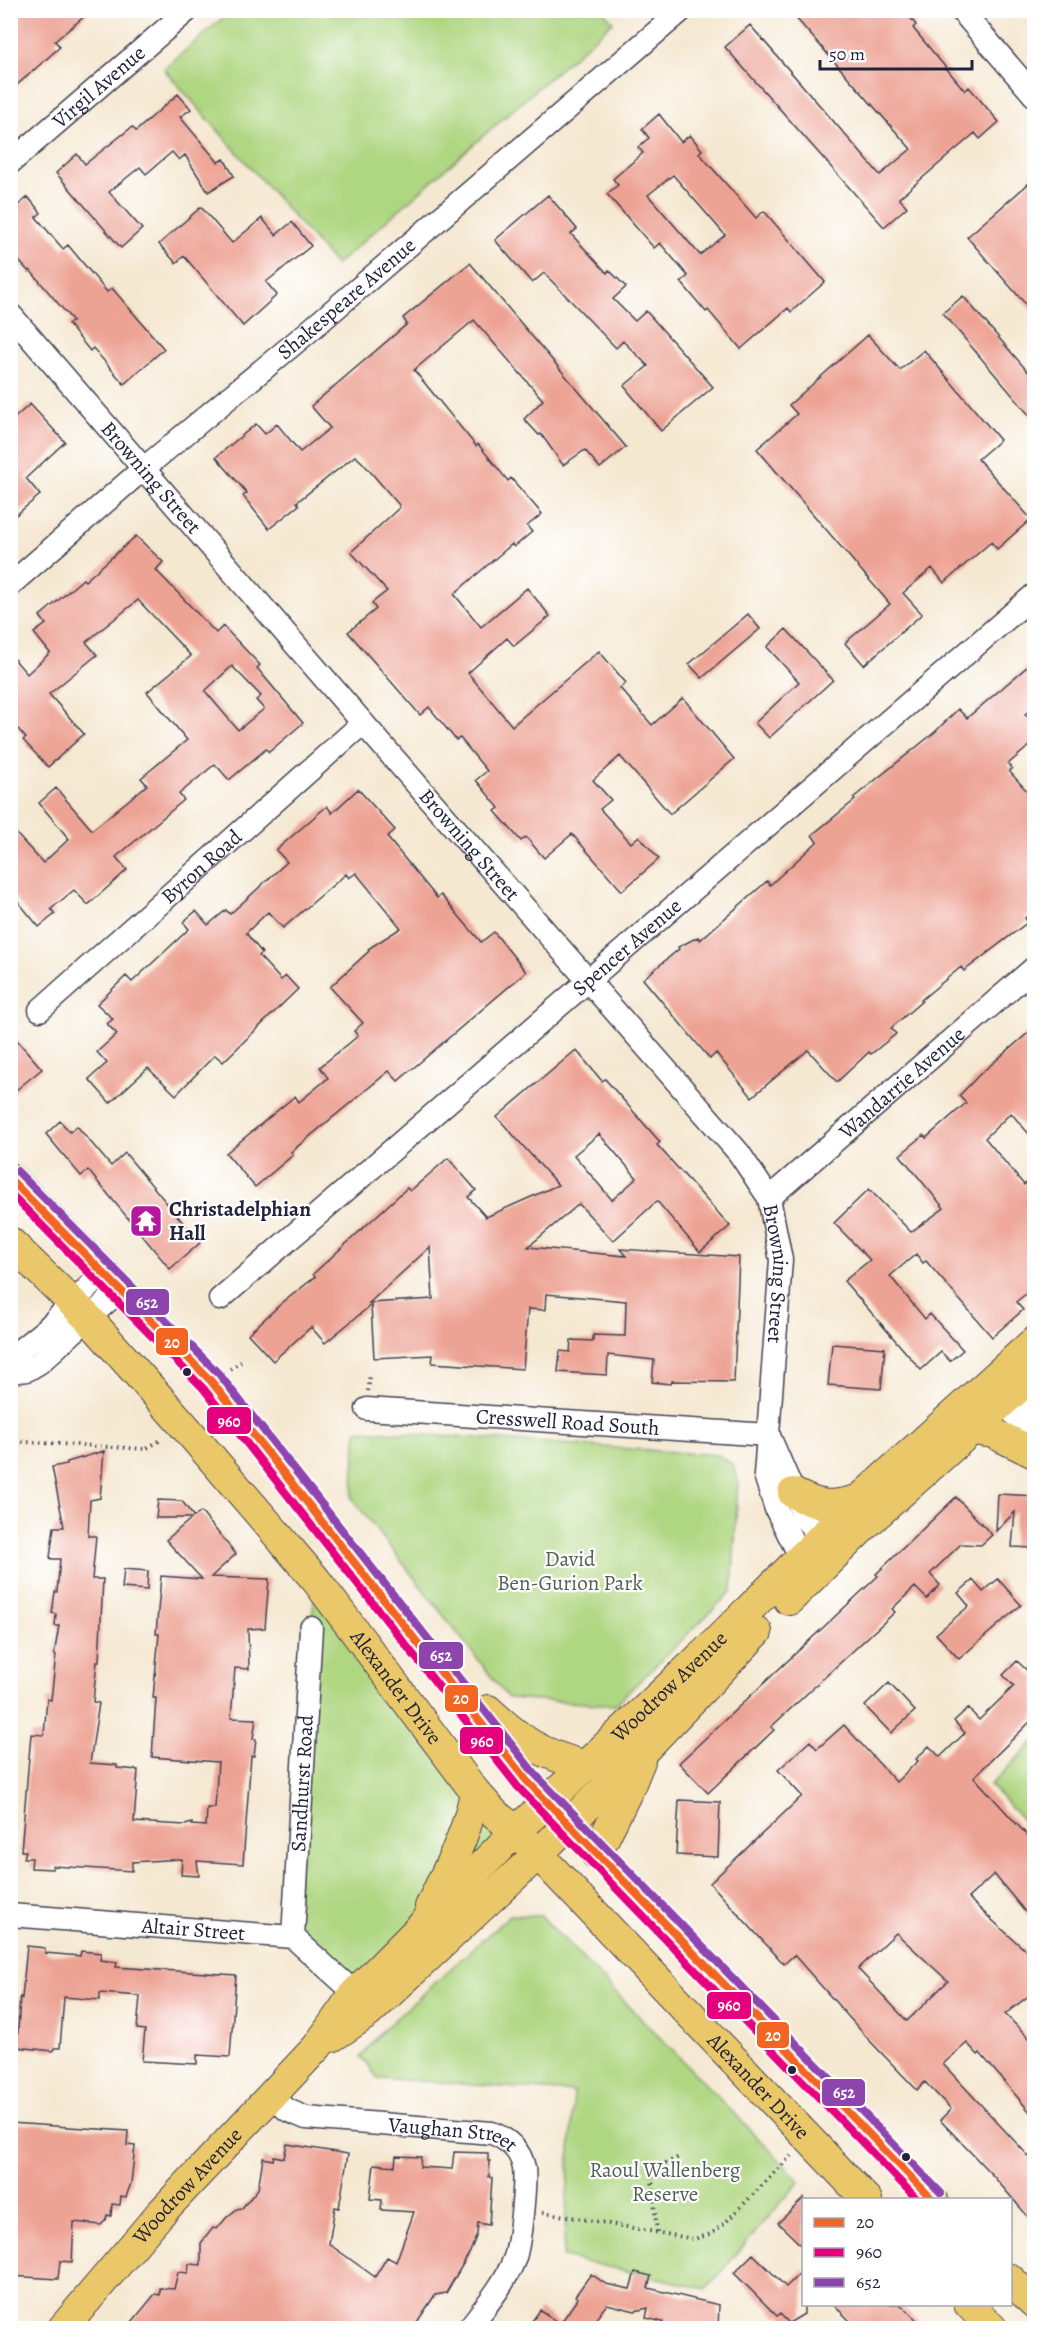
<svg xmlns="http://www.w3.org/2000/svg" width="1045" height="2339" viewBox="0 0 1045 2339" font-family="Alegreya,serif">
<rect width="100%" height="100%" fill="#fff"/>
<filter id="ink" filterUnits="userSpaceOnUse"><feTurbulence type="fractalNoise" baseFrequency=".0167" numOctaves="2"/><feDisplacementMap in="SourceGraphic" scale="12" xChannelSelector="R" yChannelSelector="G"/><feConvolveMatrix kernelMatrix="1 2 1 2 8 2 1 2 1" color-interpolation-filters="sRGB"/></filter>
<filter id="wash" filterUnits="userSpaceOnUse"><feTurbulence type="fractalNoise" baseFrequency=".008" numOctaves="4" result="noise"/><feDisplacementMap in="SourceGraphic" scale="24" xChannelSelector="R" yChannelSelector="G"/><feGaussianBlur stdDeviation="1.35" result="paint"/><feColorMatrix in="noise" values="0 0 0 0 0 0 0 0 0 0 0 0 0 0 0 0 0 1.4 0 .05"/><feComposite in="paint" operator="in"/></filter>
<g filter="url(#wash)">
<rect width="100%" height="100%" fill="#f5e8d1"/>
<path fill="#afd681" stroke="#687c5e" stroke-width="1.5" d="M602,10l11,12 -277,243 -172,-196 67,-58z
M357,1430l361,25 15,10 5,16 -6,110 -117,114 -107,-7 -156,-200z
M316,1580l200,251 -161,162 -62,-56 18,-309z
M1034,1742v90l-44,-47z
M510,1915l31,1 259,265 -94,108 -143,-32 11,-165 -196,-14 -17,-21 21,-26z"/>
<g id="blocks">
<path fill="#eda394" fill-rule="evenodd" d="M10,10h82l-37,31 5,6 -50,44z
M789,10h115l12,15 -3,3 52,63 4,-4 30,35 -19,17 -5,-6 -76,65 8,9 -23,20 -159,-180 25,-22 130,150 31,-26z
M178,94l13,15 -11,8 38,45 6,-3 10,17 -26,16 -23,-37 -6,5 -7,-8 -26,22 -6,-7 -31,25 33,37 -21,19 -65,-75 21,-19 8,10 47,-37 4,4z
M659,114l22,28 9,-7 12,15 -3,3 57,65 8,-7 61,71 -34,30 -3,-4 -47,41 -33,-39 -2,2 -25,-30 7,-6 -28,-33 -6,5 -47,-54 11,-9 -5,-6 30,-26 -5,-6 11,-9 -7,-9zM673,175l52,60 -25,20 -52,-60z
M1035,178v137l-68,-78z
M548,195l29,34 -6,5 36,39 2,-3 17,17 -13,12 22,22 11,-10 67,76 -52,44 -37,-45 24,-20 -25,-25 -7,7 -72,-75 -12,10 -37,-43z
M28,197l13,16 -5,4 27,32 5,-4 39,47 5,-4 52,61 -40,35 -31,-36 -3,3 -22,-27 5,-3 -43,-51 -1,2 -19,-21v-39z
M201,207l31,36 30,-25 14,17 16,-13 19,24 -45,36 11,13 -34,31 -59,-70 -8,7 -17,-19z
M470,263l156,184 -26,21 -15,-18 -22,15 -22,-31 -2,1 -15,-16 19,-19 -69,-80 -60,50 62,76 2,-2 30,37 3,-3 31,36 -15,12 5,6 -18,15 -2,-3 -58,50 27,33 46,-39 23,28 -36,30 -7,-8 -39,35 44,53 87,-75 27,32 -6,5 32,37 31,-27 51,61 -64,55 -50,-58 -27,24 18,20 -11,9 31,34 8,-7 20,23 -37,32 -50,-57 -28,24 -18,-21 -5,4 -26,-30 4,-3 -23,-28 11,-9 -27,-33 -4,2 -27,-33 -9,8 -72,-83 28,-23 -4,-6 15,-12 -36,-39 48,-44v-3l-37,-43 -7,-6 -58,46 2,3 -30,24 -26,-33 4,-3 -31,-36 40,-33 9,10 12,-10 23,28 30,-24 -19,-22 96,-82 -4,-6z
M963,296l72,84v42l-92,-109z
M868,335l32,35 24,-20 76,90 -22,19 53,60 -34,30 -6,-7 -47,41 -12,-15 -29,25 19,21 -58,51 -19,-22 45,-39 -133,-155 40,-35 -8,-9z
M30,404l35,38 -39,36 14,17 -30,25v-98z
M136,536l27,26 -7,8 60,63 7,-7 37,39 -3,3 46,55 -34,29 -3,-3 -37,31 -14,-16 -36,30 5,6 -68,57 11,13 -39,35 -14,-15 -23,19 4,5 -16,13 -29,-35v-65l33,36 26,-24 -30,-36 17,-15 36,42 55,-45 -6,-7 46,-38 -40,-48 44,-36 -53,-56 -52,42 11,13 -48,39 35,40 -36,33 -25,-27 3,-2 -16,-18v-66l17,20 23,-21 -16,-20 12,-9 -6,-8 43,-37 2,2zM232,666l29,30 -5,4 8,9 -26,21 -33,-39z
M748,614l12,15 -58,49 -13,-14z
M786,629l47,51 -64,58 -14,-15 44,-41 -32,-35z
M1035,660v46l-10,8 10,11v16l-27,23 4,5 -3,2 26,29v109l-10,9 3,4 -64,49 -3,-4 -40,33 1,1 -31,27 5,6 -25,20 -2,-2 -32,30 -29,-32 -56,47 -36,-44 -6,6 -67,-80 36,-30 -1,-2 20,-10 2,3 67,-59 3,4 47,-43 -5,-7 43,-35 -2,-2 82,-66 23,-23 9,9z
M358,789l37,41 -8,7 50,61 4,-3 40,47 13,-10 32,40 -128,109 -9,-10 -98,81 2,3 -38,32 -29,-34 69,-57 4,6 29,-24 -8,-11 38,-31 -4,-5 9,-8 -33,-36 39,-36 -1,-2 33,-21 -45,-55 -7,5 -3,-4 -63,54 -15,-16 -22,21 16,20 -3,3 22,24 5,-4 12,13 -75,73 -8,-7 -39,40 -28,-27 -38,35 -21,-24 18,-16 -10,-11 20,-18 -10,-10 6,-5 -16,-15 29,-28 6,6 57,-53 -6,-7 13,-11 12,14 18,-15 4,4 57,-52 -11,-12 51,-44 5,7z
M1035,1027v114l-24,-28 -26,25 39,47 11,-10v111l-19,16 7,8 -31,27 -66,-76 -3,2 -7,-9 -26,22 35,43 5,-5 33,36 -13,11 -9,-9 -20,18 -77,-89 26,-21 -36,-37 35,-34 42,43 33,-24 -44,-53 24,-20 2,3 40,-35 -7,-7 20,-21z
M10,1032l32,37 -32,26z
M576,1050l26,31 3,-2 55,63 -3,3 73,81 -30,26 -43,-51 -44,40 -34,-37 -51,43 98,9 -6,-7 119,8 -5,125 -62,-1 -1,3 -19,-2 2,-22 -46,-5 -1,20 -49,-3 2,-21 10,1 1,-12 22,1v-6l32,1 1,-35 -80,-7 -1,16 -17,-1 -5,60 -91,-6 1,-8 -59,3 -3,-53 -46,38 -14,-16 -38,34 -25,-27 34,-31 33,-26 -2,-3 94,-86 3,3 38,-33 28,32 -8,7 18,20 72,-32 -61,-68zM599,1134l38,44 -25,22 -38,-45zM430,1247l3,52 -64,4z
M60,1121l10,11 7,-6 34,40 14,-13 75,90 -30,26 -82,-99 -7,6 -35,-42z
M832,1344l53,4 -4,41 -53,-4z
M104,1451l-4,47 -10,2 -2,36h8l-4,43h11l-4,82h-2l-4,41 6,1 -9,60 27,2v3l21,2 -4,52 51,3 7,-2v2l14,1 1,-18h8l3,-46 -66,-5 4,-59h-3l6,-64h-3l5,-58 41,3 -36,-39 26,-22h-36l2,-18 24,1 12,16 7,-5 35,42 -25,23 58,2 -4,49 -17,1 1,40 -14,-1 -4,50 25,1 -3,20h3l-2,17h-3l-8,108 -46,-3 2,15 -18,-1 1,-16 -50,3v9l-79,-5v3l-22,-1 1,-10h-8l2,-7h-5l10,-117 13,1 3,-36 4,1 5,-45h-2l5,-29h-4l1,-12 -4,-1 3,-21h2l3,-33h-9l-1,-2 4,-30h10l-12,-60 15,-3v-2z
M998,1494l37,2 -2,52 -21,-1 3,-35 -19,19z
M956,1497l36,38 -11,10 -20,-1 -31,30 10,11 -13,14 -12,-12 -23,22 3,3 -124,115 3,3 -66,63 -29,-30 199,-187 -2,-2z
M124,1569l24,2 -1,19 -25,-2z
M998,1579l23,26 -62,54 -23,-25 33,-28 -11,-13 15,-13 10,12z
M1017,1661l18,17v39l-61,60 61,67v80l-41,-50 -26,24 67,61v32l-30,23 30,30v74l-55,-65 -2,2 -11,-12 -24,21 92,99v62l-40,-47 -55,-58 11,-11 -26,-27 -8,8 -48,-50 -75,-85 -10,9 -74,-81 92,-87 -24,-26 32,-29 7,8 27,-24 52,57 22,-21 -2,-2 13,-13 11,11 25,-24 -11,-12 14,-13 11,12 35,-34 -11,-11zM896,1933l52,48 -41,40 -49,-52z
M889,1683l26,28 -24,22 -26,-27z
M679,1800l41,2 -2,55 -42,-2z
M27,1946l18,2v5l35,3 1,-5 20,2 -1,7 17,2 -1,5 120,8 -6,82 -33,-2v9l-55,-3 3,-31 -8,-1 3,-33 -40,-3v7l-36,-3 -4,51h-6l-1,3 -36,-4 3,-50 2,1z
M10,2123l118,8 -1,14 8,1 -4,37 -5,14 -5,-1 -1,9 -8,-1 -1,12 -4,-1 -1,5 -5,5 -27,-3 -2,40 -12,-1 -2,18 -48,-3z
M287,2144l61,10 -9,54 -4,-1 -6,37 46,33 12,-20 9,5 18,-50 -33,-2 1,-10 -12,-1 4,-35 21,2 1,-10 25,1 -1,10 32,2 2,-17 34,1v8h2l-1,16 3,1 -3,47 -11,-2 -1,11 -7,18 -24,41 -11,2 -22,33h-286l28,-34 5,1v-7l14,1 4,-17 10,1 1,-9 12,1v-22l12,-15 4,1 9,-11 11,-9 5,-1 16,-19 5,-31 10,2 1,-4 10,2z
M804,2198v50l-26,-25z
M753,2254l33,33 18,-18v45l-15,9 -9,-9 -3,2 -43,-43z
M635,2272l16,4 -3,12 71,17 -1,23h-57l2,-6 -17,-4 2,-10 -13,3 -28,-7 -18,24h-62l13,-18 20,14 18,-26 -3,-2 16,-22 15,10 24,5z
M833,2304h67l25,24h-68z"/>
</g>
</g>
<g filter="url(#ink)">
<use href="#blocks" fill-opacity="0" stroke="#424052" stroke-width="1.5"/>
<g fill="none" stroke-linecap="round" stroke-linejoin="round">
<g stroke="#424052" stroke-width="25">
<g id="minor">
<path d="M961,10l73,85"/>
<path id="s1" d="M10,163l178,-153"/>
<path id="s2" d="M10,314l353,409 376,430 30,45 12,62 -16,215 11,34 32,63"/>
<path id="s3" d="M10,585l133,-116 165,-137 374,-322"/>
<path id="s4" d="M40,1010l323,-287"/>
<path id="s5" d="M769,1198l265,-230"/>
<path id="s6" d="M220,1299l814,-704"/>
<path d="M10,1358l36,-29 58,-57"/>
<path d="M10,1372l17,-2 12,-7 82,-74"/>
<path d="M1013,1374l21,33"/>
<path d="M993,1391l41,45"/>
<path id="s7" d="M367,1409l402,26"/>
<path d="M769,1436l36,83 25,29"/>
<path id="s8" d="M10,1915l283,22 62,56"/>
<path id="s9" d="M293,1937l18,-309"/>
<path id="s10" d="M272,2095l15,15 19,8 186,15c15,6 29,17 32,35 2,14 -4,78 -10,92 -10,25 -29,47 -45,68"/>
</g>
</g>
<g stroke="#424052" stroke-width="32">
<g id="major">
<path d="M10,1178l201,203 315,399 407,420"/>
<path id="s11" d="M10,1242l78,76 97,109 131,153 159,212 20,22 21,17 351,369"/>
<path d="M972,1430l21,3 41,20"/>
<path d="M793,1493c27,14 38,15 67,6"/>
<path d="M789,1600l77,-76 168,-150"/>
<path d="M488,1710c36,33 51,43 98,56"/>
<path d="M596,1854l33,-66 11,-27"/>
<path d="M430,1907c17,-37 38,-74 45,-115"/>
<path d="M332,2037l36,-24 170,-159 106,-104 113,-118"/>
<path d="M1010,2279l24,24"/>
<path d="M969,2304l23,24"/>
<path id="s12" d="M63,2328l96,-113 158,-168 38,-54 161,-162 192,-181 152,-151 174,-157"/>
</g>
</g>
<path stroke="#424052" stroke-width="4" stroke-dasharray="1.5 4.5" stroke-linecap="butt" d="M230,1369l11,-7
M368,1391l2,-16
M10,1441l135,8 18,-10
M543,2212l151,27 17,-5 15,-12 65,-66
M657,2232l-6,-62 28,-13"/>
<use href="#minor" stroke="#fff" stroke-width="22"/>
<use href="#major" stroke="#eac769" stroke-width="30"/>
<g stroke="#fff" stroke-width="12">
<path id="bus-1" d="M10,1179l201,202 315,399 407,420"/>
</g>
<g stroke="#fff" stroke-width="12">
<path id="bus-2" d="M10,1193l193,195 315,399 400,413"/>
</g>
<g stroke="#fff" stroke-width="12">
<path id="bus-3" d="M17,1171l202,203 315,399 407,420"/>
</g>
<use href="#bus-1" stroke="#f26522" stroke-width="8"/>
<use href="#bus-2" stroke="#e5007d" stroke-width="8"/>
<use href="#bus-3" stroke="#8e44ad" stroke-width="8"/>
</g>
</g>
<defs>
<g id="temple-square" transform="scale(1.725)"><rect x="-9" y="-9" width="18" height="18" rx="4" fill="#b5179e" stroke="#fff"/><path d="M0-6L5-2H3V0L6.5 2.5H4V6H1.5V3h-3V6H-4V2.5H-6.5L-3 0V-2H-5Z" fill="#fff"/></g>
</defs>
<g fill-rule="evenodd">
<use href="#temple-square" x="146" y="1221"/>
</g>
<g fill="#22223b" stroke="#fff" stroke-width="2">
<circle cx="187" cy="1372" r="5"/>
<circle cx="792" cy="2070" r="5"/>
<circle cx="906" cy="2157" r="5"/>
</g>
<g text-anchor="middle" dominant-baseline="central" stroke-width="4.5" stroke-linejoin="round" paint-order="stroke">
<g font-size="21" fill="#22223b" stroke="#fff">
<text stroke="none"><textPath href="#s1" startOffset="117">Virgil Avenue</textPath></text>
<text stroke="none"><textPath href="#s3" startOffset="442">Shakespeare Avenue</textPath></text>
<text stroke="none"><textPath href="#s2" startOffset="216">Browning Street</textPath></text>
<text stroke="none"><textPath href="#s2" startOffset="702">Browning Street</textPath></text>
<text stroke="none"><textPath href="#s4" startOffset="216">Byron Road</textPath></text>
<text stroke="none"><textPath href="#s6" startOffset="538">Spencer Avenue</textPath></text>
<text stroke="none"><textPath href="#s5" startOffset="176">Wandarrie Avenue</textPath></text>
<text stroke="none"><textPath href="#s2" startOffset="1242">Browning Street</textPath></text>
<text stroke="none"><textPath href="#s7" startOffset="201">Cresswell Road South</textPath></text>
<text stroke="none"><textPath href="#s11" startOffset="590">Alexander Drive</textPath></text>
<text stroke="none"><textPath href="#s12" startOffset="884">Woodrow Avenue</textPath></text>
<text stroke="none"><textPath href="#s9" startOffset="154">Sandhurst Road</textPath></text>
<text stroke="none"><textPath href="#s8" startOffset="184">Altair Street</textPath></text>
<text stroke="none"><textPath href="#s11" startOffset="1130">Alexander Drive</textPath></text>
<text stroke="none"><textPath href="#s10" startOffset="190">Vaughan Street</textPath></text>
<text stroke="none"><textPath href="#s12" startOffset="189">Woodrow Avenue</textPath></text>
</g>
<g font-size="21" font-weight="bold" fill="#22223b" stroke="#fff" text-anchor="start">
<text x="169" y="1209">Christadelphian<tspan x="169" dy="24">Hall</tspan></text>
</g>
<g font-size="21" fill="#536154" stroke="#fff">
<text x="570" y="1559">David<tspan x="570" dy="24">Ben-Gurion Park</tspan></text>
<text x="665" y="2170">Raoul Wallenberg<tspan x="665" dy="24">Reserve</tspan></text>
</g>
</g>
<g stroke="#fff" stroke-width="2">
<rect x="125" y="1288" width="45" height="28" rx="6" fill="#8e44ad"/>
<rect x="155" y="1327" width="34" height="29" rx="6" fill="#f26522"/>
<rect x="206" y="1406" width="46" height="29" rx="6" fill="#e5007d"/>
<rect x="418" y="1641" width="46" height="29" rx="6" fill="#8e44ad"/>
<rect x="444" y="1684" width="35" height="29" rx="6" fill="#f26522"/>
<rect x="459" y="1726" width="45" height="29" rx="6" fill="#e5007d"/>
<rect x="706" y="1991" width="46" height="29" rx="6" fill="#e5007d"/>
<rect x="756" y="2021" width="34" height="28" rx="6" fill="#f26522"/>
<rect x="821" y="2078" width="45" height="29" rx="6" fill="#8e44ad"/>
</g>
<g font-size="16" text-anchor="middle" font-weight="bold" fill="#fff">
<text x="147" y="1308">652</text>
<text x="172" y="1348">20</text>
<text x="229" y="1427">960</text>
<text x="441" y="1661">652</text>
<text x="461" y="1704">20</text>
<text x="482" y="1747">960</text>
<text x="729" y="2011">960</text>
<text x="773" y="2041">20</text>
<text x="844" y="2098">652</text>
</g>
<rect width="1045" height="2339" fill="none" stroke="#fff" stroke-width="36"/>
<rect x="802" y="2198" width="210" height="108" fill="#ffffff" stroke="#a7a7b1" stroke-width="1.5"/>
<rect x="814" y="2218" width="30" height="9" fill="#f26522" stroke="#a7a7b1" stroke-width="1.5"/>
<text x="856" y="2228" font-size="18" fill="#22223b">20</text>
<rect x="814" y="2248" width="30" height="9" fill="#e5007d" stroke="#a7a7b1" stroke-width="1.5"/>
<text x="856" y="2258" font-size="18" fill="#22223b">960</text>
<rect x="814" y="2278" width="30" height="9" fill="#8e44ad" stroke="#a7a7b1" stroke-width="1.5"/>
<text x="856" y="2288" font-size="18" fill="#22223b">652</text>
<path d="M820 60v9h152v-9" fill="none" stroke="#22223b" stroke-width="3"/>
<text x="829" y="60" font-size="18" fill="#22223b" stroke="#ffffff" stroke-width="4.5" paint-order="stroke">50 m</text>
</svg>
